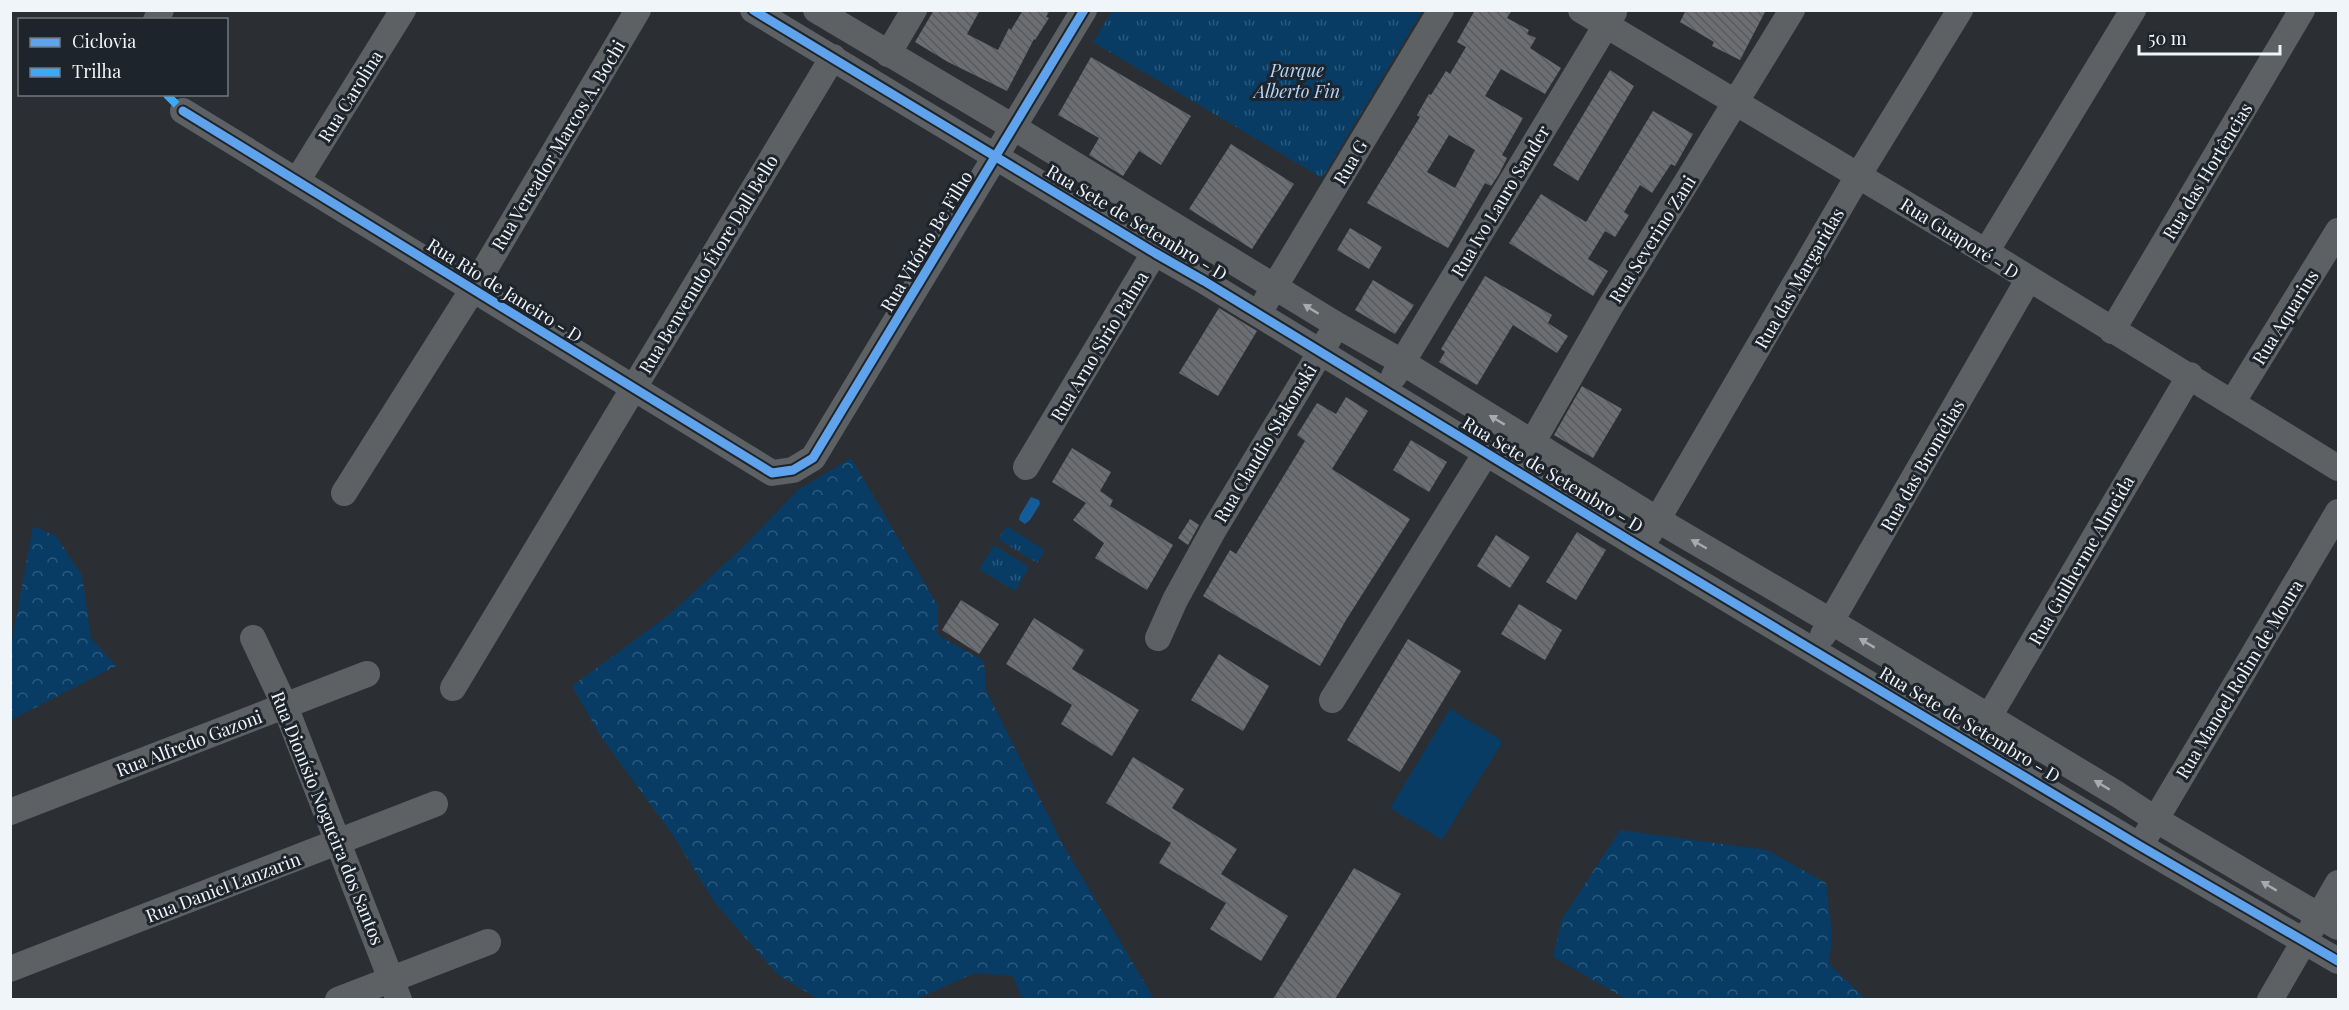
<svg xmlns="http://www.w3.org/2000/svg" width="2349" height="1010" viewBox="0 0 2349 1010" font-family="'Playfair Display',serif">
<defs>
<pattern id="forest-crowns" width="20" height="18" patternUnits="userSpaceOnUse" patternTransform="scale(1.5)"><rect width="20" height="18" fill="#083c64"/><path d="M2 6a3 3 0 1 1 6 0M12 15a3 3 0 1 1 6 0" fill="none" stroke="#2c597b"/></pattern>
<pattern id="park-tufts" width="24" height="20" patternUnits="userSpaceOnUse" patternTransform="scale(1.5)"><rect width="24" height="20" fill="#083c64"/><path d="M3 7l-1-3M5 7V3M7 7l1-3M15 17l-1-3M17 17v-4M19 17l1-3" fill="none" stroke="#2c597b"/></pattern>
<pattern id="building-back-hatch" width="6" height="6" patternUnits="userSpaceOnUse" patternTransform="scale(1.5)"><rect width="6" height="6" fill="#6c6e72"/><path d="M-1 5l2 2M0 0l6 6M5-1l2 2" fill="none" stroke="#585a5d"/></pattern>
</defs>
<rect width="100%" height="100%" fill="#2b2e32"/>
<path fill="#083c64" d="M1450,709l53,32 -61,99 -52,-32z"/>
<path fill="url(#forest-crowns)" d="M851,458l87,148v29l46,26 2,29 76,153 92,156h-132l-9,-23 -39,-3 -57,26 -97,1 -42,-25 -63,-72 -43,-69 -71,-97 -29,-51 98,-72 75,-69 53,-55z
M33,526l23,10 26,39 9,63 25,28 -105,54v-75z
M1620,830l147,20 59,33 6,53 -3,28 37,35h-240l-73,-42 9,-38z"/>
<path fill="url(#park-tufts)" d="M1112,11v-1l310,1 -100,167 -229,-136z
M1007,526l38,24 -8,13 -39,-24z
M994,545l35,22 -14,24 -36,-22z"/>
<path fill="#145c98" d="M1031,497l8,3 1,4 -10,16 -5,4 -6,-4 1,-5z"/>
<path fill="url(#building-back-hatch)" fill-rule="evenodd" d="M934,10h46l-13,24 31,16 11,-22 2,2 12,-20h27l-4,7 3,1 -14,22 -1,-1 -27,52 -59,-29 -33,-20z
M1475,10h37l-5,8 22,12 -2,4 9,4 -6,10 31,20 -16,26 -44,-25 -16,27 38,22 -21,37 5,3 -8,16 -8,12 -6,-3 -37,65 -81,-45 53,-86 -3,-2 12,-21 2,1 15,-24 4,3 16,-27 -9,-5zM1449,135l26,15 -20,38 -28,-16z
M1686,10h80l-26,50 -28,-14 2,-4 -34,-20z
M1091,57l100,59 -30,49 -22,-14 -16,25 -34,-21 10,-17 -41,-23z
M1610,70l24,16 -56,95 -25,-16z
M1653,111l40,23 -18,32 -4,-2 -19,29 -12,-8 -16,27 5,3 -14,22 -10,-6 -17,28 20,12 -15,25 -84,-53 32,-49 45,28z
M1231,144l63,40 -42,65 -63,-40z
M1350,228l32,19 -13,22 -32,-19z
M1485,276l67,39 -4,8 20,13 -11,17 -44,-28 -36,60 -38,-23 6,-10 -4,-3z
M1373,280l41,25 -19,29 -40,-24z
M1219,308l38,23 -39,65 -39,-23z
M1582,386l40,23 -29,49 -39,-23z
M1346,397l22,14 -36,58 78,50 -64,101 -26,46 -117,-70 27,-46 6,4 69,-113 -8,-6 20,-32 19,11z
M1411,440l36,22 -18,30 -36,-22z
M1072,448l39,24 -11,19 13,9 -3,6 63,39 -26,45 -52,-32 9,-15 -31,-23 13,-17 -34,-21z
M1190,519l9,6 -11,20 -10,-7z
M1577,532l29,18 -30,50 -30,-18z
M1496,535l34,22 -20,31 -33,-22z
M961,600l38,24 -20,30 -37,-24z
M1519,604l43,26 -17,30 -44,-26z
M1034,618l50,32 -12,19 67,41 -27,46 -51,-32 11,-19 -66,-41z
M1408,639l53,32 -61,101 -53,-32z
M1219,654l50,32 -26,45 -52,-31z
M1133,757l51,32 -12,19 65,41 -16,25 67,42 -27,45 -51,-32 16,-26 -67,-40 12,-20 -65,-40z
M1354,868l47,26 -66,105h-62z"/>
<g fill="none" stroke-linecap="round" stroke-linejoin="round">
<path stroke="#5e6164" stroke-width="26" d="M753,10l402,243 49,28 438,267 498,298 198,115
M816,10l197,117 324,198 65,37 256,158 174,102 285,172 38,25 183,108
M1581,10l405,242 352,216
M156,20l5,-10
M888,54l26,-44
M183,111l589,362 21,-3 20,-12 271,-448
M297,181l106,-171
M1986,252l147,-242
M1266,301l175,-291
M2112,331l190,-321
M1394,376l220,-364
M2232,403l106,-172
M1524,457l86,-150 182,-297
M1026,467l136,-227
M344,493l129,-204 165,-279
M1649,534l209,-358 102,-166
M1823,635l205,-355
M253,638l32,68 114,294
M1158,638l17,-38 38,-69 116,-193
M453,688l380,-631
M1332,700l154,-247
M1980,732l210,-357
M10,812l357,-138
M2147,834l191,-322
M10,969l425,-165
M338,1000l150,-58
M2270,1000l68,-117"/>
<path stroke="#3fa9f5" stroke-width="8" stroke-dasharray="15 8" stroke-linecap="butt" d="M166,94l17,17"/>
<g stroke="#1e242b" stroke-width="13">
<path id="cycleway" d="M753,10l402,243 49,28 438,267 498,298 198,115
M183,111l589,362 21,-3 20,-12 271,-448"/>
</g>
<use href="#cycleway" stroke="#60a3ed" stroke-width="9"/>
</g>
<defs><path id="oneway-solid" d="M-6-.8H1V-3.2L6.5 0L1 3.2V.8H-6Z" transform="scale(1.5)"/></defs>
<g fill="#a7abaf">
<use href="#oneway-solid" transform="translate(1311 309) rotate(-148)"/>
<use href="#oneway-solid" transform="translate(1497 420) rotate(-149)"/>
<use href="#oneway-solid" transform="translate(1699 544) rotate(-150)"/>
<use href="#oneway-solid" transform="translate(1867 643) rotate(-149)"/>
<use href="#oneway-solid" transform="translate(2102 785) rotate(-149)"/>
<use href="#oneway-solid" transform="translate(2269 886) rotate(-149)"/>
</g>
<g text-anchor="middle" dominant-baseline="central" stroke-width="6" stroke-linejoin="round" paint-order="stroke">
<g font-size="18" font-style="italic" fill="#b2d5f9" stroke="#1e242b">
<text x="1297" y="70">Parque<tspan x="1297" dy="21">Alberto Fin</tspan></text>
</g>
<g font-size="18" fill="#f0f5fa" stroke="#1e242b">
<text transform="translate(350 96) rotate(-58)">Rua Carolina</text>
<text transform="translate(558 145) rotate(-59)">Rua Vereador Marcos A. Bochi</text>
<text transform="translate(1350 162) rotate(-59)">Rua G</text>
<text transform="translate(2207 171) rotate(-59)">Rua das Hortências</text>
<text transform="translate(1500 201) rotate(-59)">Rua Ivo Lauro Sander</text>
<text transform="translate(1137 222) rotate(31)">Rua Sete de Setembro - D</text>
<text transform="translate(1960 238) rotate(32)">Rua Guaporé - D</text>
<text transform="translate(1652 239) rotate(-58)">Rua Severino Zani</text>
<text transform="translate(926 241) rotate(-59)">Rua Vitório Be Filho</text>
<text transform="translate(708 264) rotate(-59)">Rua Benvenuto Étore Dall Bello</text>
<text transform="translate(1799 278) rotate(-60)">Rua das Margaridas</text>
<text transform="translate(505 290) rotate(32)">Rua Rio de Janeiro - D</text>
<text transform="translate(2285 317) rotate(-58)">Rua Aquarius</text>
<text transform="translate(1099 346) rotate(-59)">Rua Arno Sirio Palma</text>
<text transform="translate(1265 443) rotate(-59)">Rua Claudio Stakonski</text>
<text transform="translate(1922 465) rotate(-60)">Rua das Bromélias</text>
<text transform="translate(1553 474) rotate(31)">Rua Sete de Setembro - D</text>
<text transform="translate(2081 560) rotate(-60)">Rua Guilherme Almeida</text>
<text transform="translate(2239 679) rotate(-59)">Rua Manoel Rolim de Moura</text>
<text transform="translate(1970 724) rotate(31)">Rua Sete de Setembro - D</text>
<text transform="translate(189 743) rotate(-21)">Rua Alfredo Gazoni</text>
<text transform="translate(328 818) rotate(68)">Rua Dionísio Nogueira dos Santos</text>
<text transform="translate(223 887) rotate(-21)">Rua Daniel Lanzarin</text>
</g>
</g>
<rect width="2349" height="1010" fill="none" stroke="#f0f5fa" stroke-width="24"/>
<rect x="18" y="18" width="210" height="78" fill="#1e242b" stroke="#72787e" stroke-width="1.5"/>
<rect x="30" y="38" width="30" height="9" fill="#60a3ed" stroke="#72787e" stroke-width="1.5"/>
<text x="72" y="48" font-size="18" fill="#f0f5fa">Ciclovia</text>
<rect x="30" y="68" width="30" height="9" fill="#3fa9f5" stroke="#72787e" stroke-width="1.5"/>
<text x="72" y="78" font-size="18" fill="#f0f5fa">Trilha</text>
<path d="M2139 45v9h141v-9" fill="none" stroke="#f0f5fa" stroke-width="3"/>
<text x="2148" y="45" font-size="18" fill="#f0f5fa" stroke="#1e242b" stroke-width="4.5" paint-order="stroke">50 m</text>
</svg>
